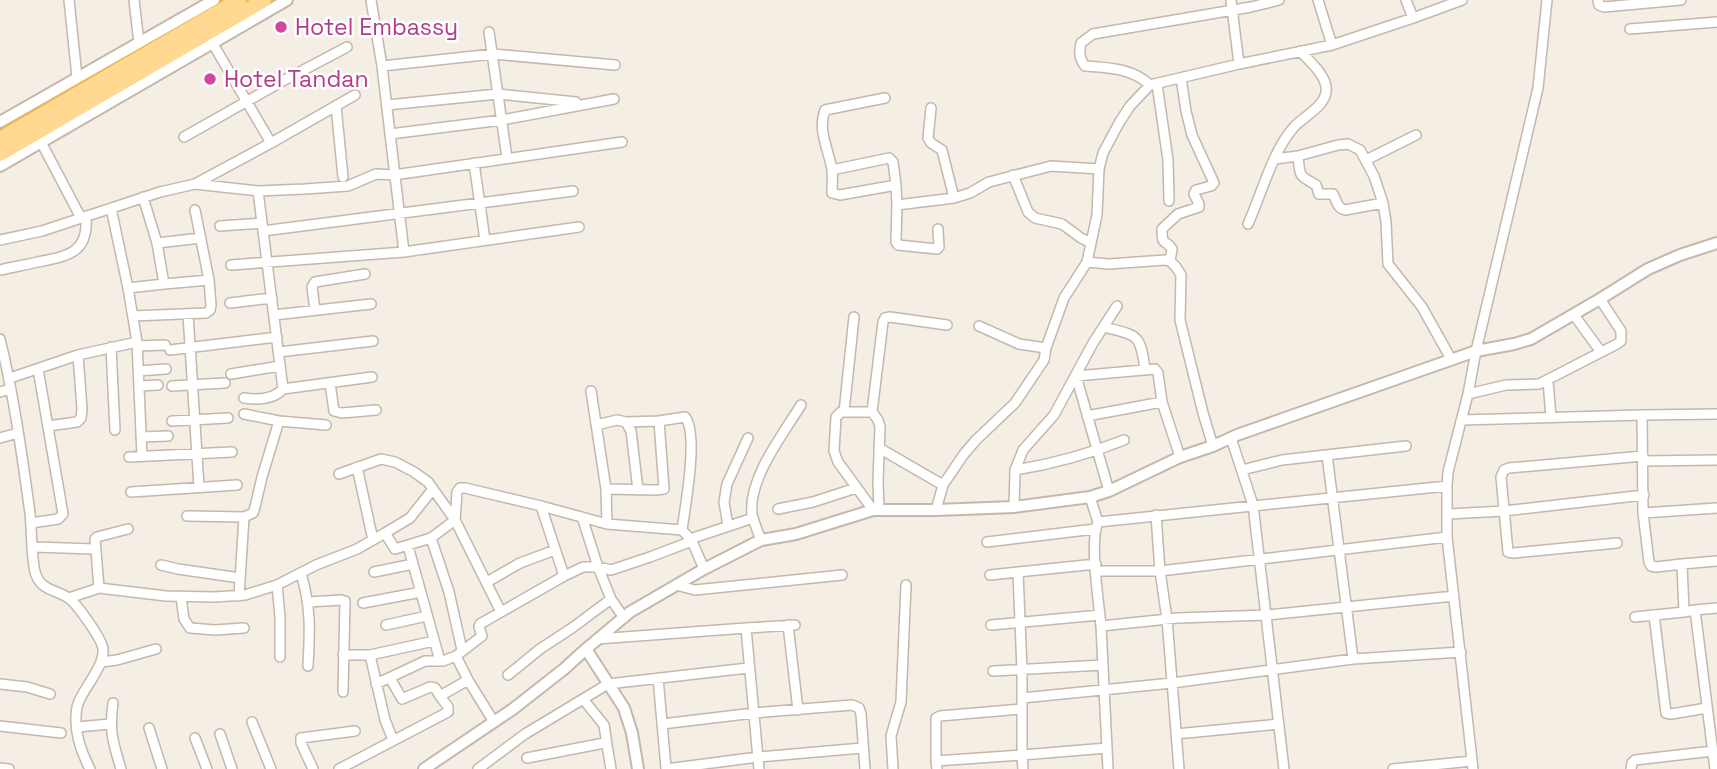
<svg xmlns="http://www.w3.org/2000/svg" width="1717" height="769" viewBox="0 0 1717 769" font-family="'Space Grotesk',sans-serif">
<rect width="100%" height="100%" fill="#f4eee5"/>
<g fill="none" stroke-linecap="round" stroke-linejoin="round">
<g stroke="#c3b8a9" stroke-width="12">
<path id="minor" d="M69,0l8,77
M134,0l5,43
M371,0l11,66 22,186
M1231,0l8,64
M1318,0l14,45
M1406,0l7,18
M1598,0l1,5 5,2 77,-7
M1630,29l87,-7
M489,32l18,126
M213,44l58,99
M382,66l111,-12 122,11
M1157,84l11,76 1,41
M1150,85c-18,-17 -41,-17 -65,-19 -6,-8 -6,-14 -4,-23l12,-9 158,-27 28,-7
M885,98l-60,12c-8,20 4,40 7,60 1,8 0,15 0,23l8,2 56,-10 1,20 57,-7 16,-5 19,-11 62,-16 48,3
M387,105l111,-11 78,8
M336,106l7,71
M931,108l-3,30 3,5 11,7 12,48
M390,134l112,-14 112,-21
M184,137l95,-54 68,-36
M41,142l40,76
M1298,156c2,22 1,19 18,29l3,9h14c4,7 4,14 12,16l38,-7
M1275,159l23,-3 40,-11 10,-1 12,6 14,26 9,27 3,19 2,42 34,43 29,52
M1366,160l50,-25
M474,163l11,77
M832,170l57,-12 4,4 3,23
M1013,175l15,37 7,6 27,6 19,14 10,5
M195,184l63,7 47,-2 43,-3 28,-12 18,1 228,-33
M258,191l25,198
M897,205l-1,37 2,3 39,4 2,-2 -1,-18
M111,208l17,80 9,54 5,114
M1248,224c14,-31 24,-72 46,-97 11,-12 35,-22 32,-41 -3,-14 -17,-25 -26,-35
M220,226l42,-3
M263,231l310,-40
M0,240l42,-9 118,-39 35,-8 76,-41 84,-48
M157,243l44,-5
M1170,261l2,-12c-7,-11 -10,-1 -10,-20l16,-15 21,-7v-3l-5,-10 2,-4 15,-4 3,-3 -22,-48 -6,-24 -5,-33
M231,265l173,-13 175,-25
M0,270c13,-3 25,-5 38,-8 30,-6 51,-9 48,-46
M164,284l45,-4 -14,-70
M128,288l36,-4 -7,-41 -14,-46
M230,303l42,-5
M315,310l-3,-23 3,-5 50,-8
M188,314l11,173
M274,315l97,-11
M1574,315l27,37
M133,316l73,-3 4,-3 1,-5 -2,-25
M979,326l40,18 27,4
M1104,327c34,9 36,6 41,42
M0,339c14,57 22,116 30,174 2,20 1,41 5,59 5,18 19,17 32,25 9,5 35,42 36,52 1,11 -6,21 -11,30 -5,8 -13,19 -15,28 -4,22 3,43 13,62
M137,346l28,-1
M111,347l4,83
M170,350l107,-13
M279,352l94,-11
M138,371l28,-2
M231,374l49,-8
M10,378l68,-23 59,-13
M1548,381l3,36
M330,383l4,28 8,2 34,-3
M139,386l19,-1
M172,386l53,-3
M591,391l15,98 1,35
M0,392l11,-3
M1468,394l38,-9 33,-1 78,-40 4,-3v-10l-21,-32
M244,398c14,2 29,2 39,-9l89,-12
M844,412l10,-95
M872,412l6,8 2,7 -2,54 1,29
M244,414l35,7 47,4
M1642,415l75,-1
M1087,416l75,-14
M1461,420l181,-5 1,98 6,49 2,4 5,1 26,-3
M172,421l56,-3
M626,422l5,9 7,59
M596,425l21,-5 9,2 33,-1
M48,426l29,-4 4,-4 1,-9 -4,-54
M141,437l27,-1
M0,438l18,-5
M1231,438l22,67 31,264
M1213,446l-10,-33 -23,-93 1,-45 -5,-8 -6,-6 -5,-1 -56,4 -22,-2 10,-47 2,-46 4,-16 16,-30 11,-17 20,-21 89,-21 93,-19 81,-27 49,-18
M879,448l64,37
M1327,455l26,204
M129,457l103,-5
M1643,461l74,-1
M357,467l16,73
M1015,470c38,-6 74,-16 109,-30
M1242,470l40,-10 124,-14
M339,474l42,-15 14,3 19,10 14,10 27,38 46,92
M606,489l50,1 8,-1 -5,-68 26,-4c14,17 0,90 -3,113
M1109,491l-33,-115 79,-7 3,4 4,29 18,55
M131,492l106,-7
M1090,497l8,25c-9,21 1,79 3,104l77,-8 89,-3 187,-19
M541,506l23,70
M1014,507l1,-37 8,-20 31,-35 39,-72 24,-37
M778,509l35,-7 43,-14
M873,510l-35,-48 -4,-11 2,-34 5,-5h31l11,-90 2,-4 5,-1 57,8
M936,510l7,-25 21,-31 12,-14 39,-37 29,-43 2,-12 18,-50 23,-36
M1643,513l74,-5
M1448,514l56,-3 140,-16
M1156,515l4,56 7,48 12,150
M187,516l57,1
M582,517l16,50 13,32
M1098,522l349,-36
M31,523l27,-4 5,-5 -25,-145
M728,526l-4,-24 3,-18 21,-46
M385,533l25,-15 23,-29
M431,538l18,54 13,58
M690,539l63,-21
M761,540c-3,-8 -7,-17 -9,-26 -4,-35 31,-80 49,-109
M987,542l108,-13
M1617,543l-103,10 -6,-1 -7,-75 3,-7 5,-2 134,-12
M408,546l32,115
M33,547l62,2
M161,565l17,4 62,9
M1096,571h64l287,-34
M374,572l39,-8
M1018,572l4,98v85l85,-7
M301,573c10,35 9,56 7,93
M990,575l106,-11
M487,582l33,-19 35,-13
M277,585l3,32v40
M676,585l19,5 147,-15
M99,588l-4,-49 2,-2 31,-8
M239,596l5,-79 9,-4 2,-6 7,-30 17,-56
M181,597l3,22 6,9 25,2 29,-2
M69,598l30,-10 67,8 48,1 31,-2 32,-10 39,-20 41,-16 28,-16 10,16 36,-11 24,-18 2,-28 3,-4h5l76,18 66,18 75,6 10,11 12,28
M309,602l32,-2 4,1 -2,91
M363,603l58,-11
M1695,610l-11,2 -2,-48 35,-3
M1654,615l12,98 5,1 36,-6
M1635,617l49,-5
M386,625l41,-9
M788,625l10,85
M991,625l109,-10
M1101,626l7,143
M746,628l49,-3
M597,639l149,-11 13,141
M343,655h27l64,-14
M370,655l15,65 8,20
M101,662l16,-2 39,-11
M993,671l110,-6
M508,675l32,-26 32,-21 39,-29 13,19
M390,678l12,21 28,-12 5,1 5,8
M658,678l8,90
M468,680l26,42
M0,684l27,3 23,7
M376,684l49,-23h18l13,-5
M1022,698l150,-15 181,-24 108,-7
M583,699l21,26 3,20
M113,703c-4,29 0,39 8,66
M252,722l19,47
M662,724l92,-11 98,-8 7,3 2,6 4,55
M0,726l61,7
M77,727l33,-3
M149,728l13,41
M220,734l12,35
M1176,734l103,-10
M195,738l12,31
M527,758l77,-15 3,2 4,24
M936,761v-43l4,-2 82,-7
M0,768l9,1
M313,769l-12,-26v-5l54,-7
M339,769l109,-57v-5l-8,-11 28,-16 -12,-24 26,-20 -3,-9 1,-3 84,-48 19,-9h15l13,3 39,-13 42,-16
M478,769l47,-35 83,-50 140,-16
M666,769l92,-12 104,-9
M893,769l-2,-33 10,-34 5,-117
M937,769l-1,-8 86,-6 1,14
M1393,769l79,-8
M1473,769l-26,-232v-51l1,-14 20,-78 8,-43 62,-263 9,-88
M1631,769l1,-6 3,-3 78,-9
M1715,769l-20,-159 22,-2"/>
</g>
<g stroke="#c3b8a9" stroke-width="14">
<path id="tertiary" d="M0,122l214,-122
M0,166l287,-166
M586,649l38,59 8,25 6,36
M424,769l89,-60 51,-40 22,-20 44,-37 74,-43 57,-29 35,-6 77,-24h63l78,-3 76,-10 19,-6 71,-34 33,-11 24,-11 239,-84 38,-7 17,-5 69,-40 48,-30 32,-14 37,-12"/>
</g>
<g stroke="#eeb659" stroke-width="18">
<path id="primary" d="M0,139l239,-139
M0,154l264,-154"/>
</g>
<use href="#minor" stroke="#fff" stroke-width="9"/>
<use href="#tertiary" stroke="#fff" stroke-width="10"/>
<use href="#primary" stroke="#ffd892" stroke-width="14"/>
</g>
<g fill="#d1479c" stroke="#fff" stroke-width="2.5">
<circle cx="281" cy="27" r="7"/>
<circle cx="210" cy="79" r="7"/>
</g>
<g text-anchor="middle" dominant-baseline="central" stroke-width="5" stroke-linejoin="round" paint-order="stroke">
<g font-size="23" fill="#b23c85" stroke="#fff" text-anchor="start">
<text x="295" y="27">Hotel Embassy</text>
<text x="224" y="79">Hotel Tandan</text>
</g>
</g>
</svg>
